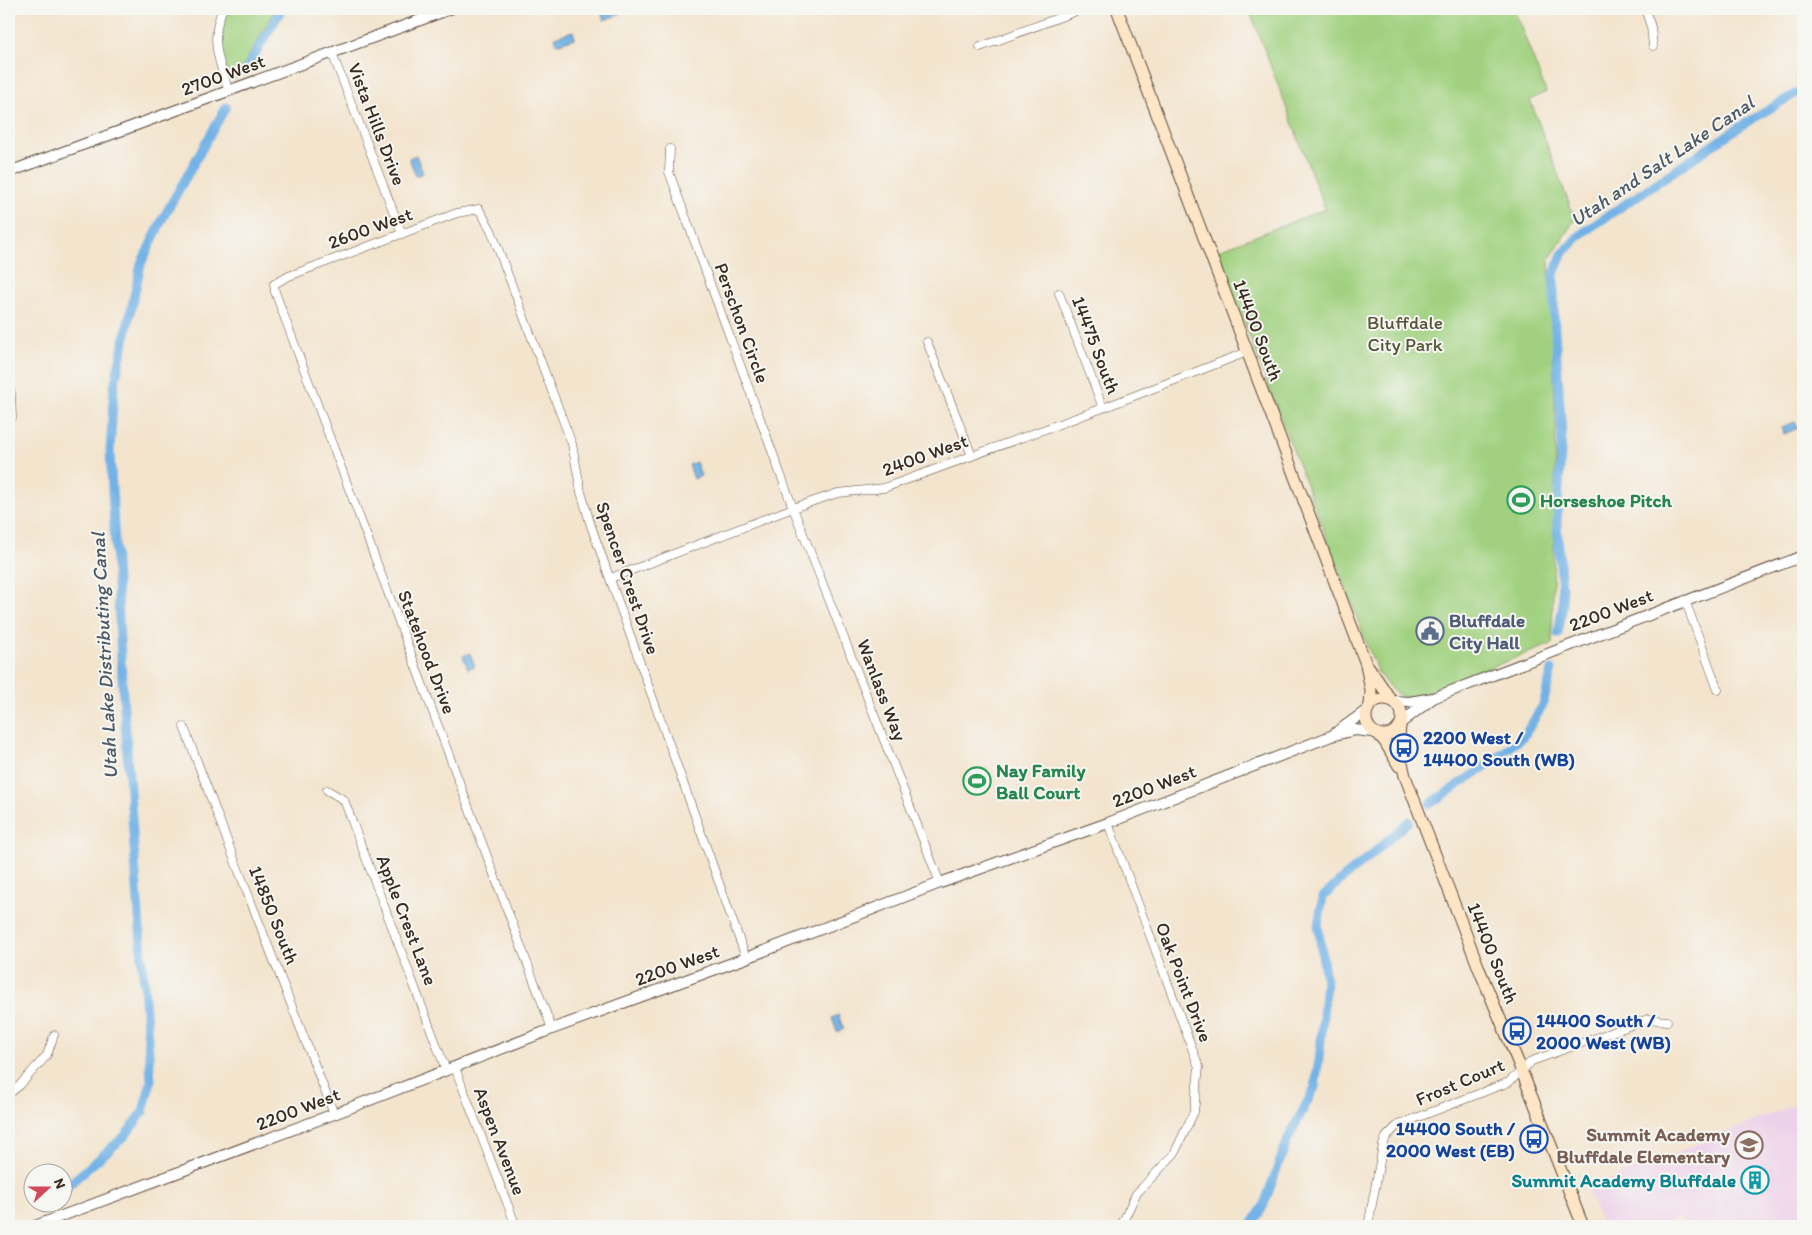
<svg xmlns="http://www.w3.org/2000/svg" width="1812" height="1235" viewBox="0 0 1812 1235" font-family="Itim,sans-serif">
<rect width="100%" height="100%" fill="#f6f6f2"/>
<filter id="ink" filterUnits="userSpaceOnUse"><feTurbulence type="fractalNoise" baseFrequency=".02" numOctaves="2"/><feDisplacementMap in="SourceGraphic" scale="10" xChannelSelector="R" yChannelSelector="G"/><feConvolveMatrix kernelMatrix="1 2 1 2 8 2 1 2 1" color-interpolation-filters="sRGB"/></filter>
<filter id="wash" filterUnits="userSpaceOnUse"><feTurbulence type="fractalNoise" baseFrequency=".0096" numOctaves="4" result="noise"/><feDisplacementMap in="SourceGraphic" scale="20" xChannelSelector="R" yChannelSelector="G"/><feGaussianBlur stdDeviation="1.12" result="paint"/><feColorMatrix in="noise" values="0 0 0 0 0 0 0 0 0 0 0 0 0 0 0 0 0 1.4 0 .05"/><feComposite in="paint" operator="in"/></filter>
<g filter="url(#wash)">
<rect width="100%" height="100%" fill="#f3e4cd"/>
<path fill="#edd1e9" d="M1803,1101v125h-119l-4,-9 -24,9h-54l-15,-37z"/>
<path fill="#a1d180" stroke="#6e7e4f" d="M227,9h49l-40,70 -7,-4c-10,-25 -13,-41 -2,-66z
M1249,9h265l32,83 -16,8 45,119 -26,41 7,166 -4,218 -114,43c-32,18 -39,13 -60,-14l-161,-422 108,-42z
M986,769l5,15 -23,8 -5,-15z"/>
<path fill="#72b2e6" stroke="#566e82" d="M609,9h9l2,5 -16,6 -3,-8z
M573,31l2,7 -18,6 -2,-7z
M416,155l7,18 -7,3 -7,-18z
M1795,422l3,6 -14,6 -2,-7z
M696,462l5,14 -7,3 -5,-14z
M470,653l5,13 -7,3 -5,-13z
M838,1015l6,14 -7,3 -5,-14z"/>
<g fill="none" stroke-linecap="round" stroke-linejoin="round">
<path stroke="#72b2e6" stroke-width="9" d="M245,71l37,-62
M1558,634l5,-30 -6,-81 5,-89 -8,-119v-41l8,-20 19,-20 160,-108 62,-37
M1430,804l59,-40 35,-28 19,-31 9,-35
M62,1193l10,-11 53,-46 18,-24 8,-31 -28,-386 -13,-244 4,-64 27,-123 22,-46 63,-111
M53,1205l2,-3
M1251,1226l12,-19 25,-68 27,-52 5,-36 6,-70 -8,-56 5,-28 18,-17 28,-23 40,-36"/>
</g>
</g>
<g filter="url(#ink)">
<g fill="none" stroke-linecap="round" stroke-linejoin="round">
<g stroke="#574638" stroke-width="9">
<path id="minor" d="M223,9c-14,28 -4,54 6,82
M1645,9l6,18 2,19
M980,47l102,-38
M332,53l70,181
M670,149l-1,23 124,336 147,375
M1059,293l44,115
M927,342l45,114
M9,386l2,8 1,24
M611,578l182,-70 45,-15 46,-5 219,-80 144,-56
M1685,600l33,90
M184,727l49,129 101,258
M327,790l17,10 102,270
M1108,823l91,244 -5,45 -20,42 -38,40 -15,32
M552,1029l-277,-737 -1,-8 15,-8 168,-63 22,-4 12,21 81,214 9,48 10,34 155,432
M455,1068l61,158
M9,1094l11,-9 27,-30 7,-20
M1368,1226l15,-81 3,-8 12,-12 111,-43 23,-21 116,-42 19,2"/>
</g>
<g stroke="#574638" stroke-width="12">
<path id="tertiary" d="M9,172l441,-163
M1394,701l15,1 24,-4 370,-142
M1402,722l31,-24
M1334,734l33,-24
M35,1226l299,-112 218,-85 194,-71 194,-75 168,-60 223,-87 24,-6 18,2"/>
</g>
<g stroke="#574638" stroke-width="13">
<path id="secondary" d="M1117,9l249,655 5,27 -1,14
M1368,666l23,34
M1366 717a18 18 0 1 1 36 0a18 18 0 1 1-36 0Z
M1400,727l-2,18 7,31 75,195 38,91 65,164
M1378,734l7,8 14,24"/>
</g>
<use href="#minor" stroke="#fff" stroke-width="8"/>
<use href="#tertiary" stroke="#fff" stroke-width="10"/>
<use href="#secondary" stroke="#fde5c5" stroke-width="11"/>
</g>
</g>
<defs>
<g id="stadium-ring" transform="scale(1.4375)"><circle r="9.5" fill="#f6f6f2" stroke="#2e9e5b" stroke-width="1.5"/><path d="M0-5a6.5 5 0 1 0 0 10a6.5 5 0 1 0 0-10ZM-3.5-1.8h7v3.6h-7Z" fill="#2e9e5b"/></g>
<g id="civic-ring" transform="scale(1.4375)"><circle r="9.5" fill="#f6f6f2" stroke="#5c6f8a" stroke-width="1.5"/><path d="M-.6-6.5H3V-4.5H.6V-3L4-1V1h2V6H-6V1h2V-1L-.6-3ZM-1.2 2.5V6h2.4V2.5Z" fill="#5c6f8a"/></g>
<g id="bus-ring" transform="scale(1.4375)"><circle r="9.5" fill="#f6f6f2" stroke="#1a4fb4" stroke-width="1.5"/><path d="M-5-6H5V4H4V6H2V4H-2V6H-4V4H-5ZM-3.5-4V0h7V-4ZM-3.5 1.2v1.5H-2V1.2ZM2 1.2v1.5H3.5V1.2Z" fill="#1a4fb4"/></g>
<g id="school-ring" transform="scale(1.4375)"><circle r="9.5" fill="#f6f6f2" stroke="#8d6e63" stroke-width="1.5"/><path d="M0-5L7-2L0 1L-7-2ZM-4 1L0 2.5L4 1V4Q0 6-4 4Z" fill="#8d6e63"/></g>
<g id="building-ring" transform="scale(1.4375)"><circle r="9.5" fill="#f6f6f2" stroke="#0f9aa8" stroke-width="1.5"/><path d="M-4-6H4V6H1V3H-1V6H-4ZM-2.5-4.3h1.7v1.8h-1.7ZM.8-4.3h1.7v1.8H.8ZM-2.5-1h1.7V.8h-1.7ZM.8-1h1.7V.8H.8Z" fill="#0f9aa8"/></g>
</defs>
<g fill-rule="evenodd">
<use href="#stadium-ring" x="1521" y="500"/>
<use href="#civic-ring" x="1430" y="631"/>
<use href="#bus-ring" x="1404" y="748"/>
<use href="#stadium-ring" x="977" y="781"/>
<use href="#bus-ring" x="1517" y="1031"/>
<use href="#bus-ring" x="1534" y="1139"/>
<use href="#school-ring" x="1749" y="1145"/>
<use href="#building-ring" x="1755" y="1180"/>
</g>
<g text-anchor="middle" dominant-baseline="central" stroke-width="4" stroke-linejoin="round" paint-order="stroke">
<g font-size="19" fill="#3b2a1e" stroke="#f6f6f2">
<text transform="translate(223 75) rotate(-20)">2700 West</text>
<text transform="translate(377 124) rotate(69)">Vista Hills Drive</text>
<text transform="translate(370 228) rotate(-20)">2600 West</text>
<text transform="translate(742 323) rotate(70)">Perschon Circle</text>
<text transform="translate(1258 330) rotate(69)">14400 South</text>
<text transform="translate(1096 345) rotate(69)">14475 South</text>
<text transform="translate(925 455) rotate(-20)">2400 West</text>
<text transform="translate(628 578) rotate(71)">Spencer Crest Drive</text>
<text transform="translate(1611 610) rotate(-21)">2200 West</text>
<text transform="translate(427 652) rotate(69)">Statehood Drive</text>
<text transform="translate(882 690) rotate(69)">Wanlass Way</text>
<text transform="translate(1154 786) rotate(-21)">2200 West</text>
<text transform="translate(274 915) rotate(68)">14850 South</text>
<text transform="translate(407 920) rotate(69)">Apple Crest Lane</text>
<text transform="translate(1493 953) rotate(68)">14400 South</text>
<text transform="translate(677 965) rotate(-20)">2200 West</text>
<text transform="translate(1184 982) rotate(69)">Oak Point Drive</text>
<text transform="translate(1460 1082) rotate(-23)">Frost Court</text>
<text transform="translate(298 1109) rotate(-21)">2200 West</text>
<text transform="translate(500 1141) rotate(69)">Aspen Avenue</text>
</g>
<g font-size="19" fill="#545436" stroke="#f6f6f2">
<text x="1405" y="322">Bluffdale<tspan x="1405" dy="22">City Park</tspan></text>
</g>
<g font-size="19" font-weight="bold" fill="#27864d" stroke="#f6f6f2" text-anchor="start">
<text x="1540" y="500">Horseshoe Pitch</text>
<text x="996" y="770">Nay Family<tspan x="996" dy="22">Ball Court</tspan></text>
</g>
<g font-size="19" font-weight="bold" fill="#4e5e75" stroke="#f6f6f2" text-anchor="start">
<text x="1449" y="620">Bluffdale<tspan x="1449" dy="22">City Hall</tspan></text>
</g>
<g font-size="19" font-weight="bold" fill="#164399" stroke="#f6f6f2" text-anchor="start">
<text x="1423" y="737">2200 West /<tspan x="1423" dy="22">14400 South (WB)</tspan></text>
<text x="1536" y="1020">14400 South /<tspan x="1536" dy="22">2000 West (WB)</tspan></text>
<text x="1515" y="1128" text-anchor="end">14400 South /<tspan x="1515" dy="22">2000 West (EB)</tspan></text>
</g>
<g font-size="19" font-weight="bold" fill="#785e54" stroke="#f6f6f2" text-anchor="end">
<text x="1730" y="1134">Summit Academy<tspan x="1730" dy="22">Bluffdale Elementary</tspan></text>
</g>
<g font-size="19" font-weight="bold" fill="#0d838f" stroke="#f6f6f2" text-anchor="end">
<text x="1736" y="1180">Summit Academy Bluffdale</text>
</g>
<g font-size="20" font-style="italic" fill="#4e5a64" stroke="#f6f6f2">
<text transform="translate(1662 161) rotate(-34)">Utah and Salt Lake Canal</text>
<text transform="translate(104 656) rotate(-93)">Utah Lake Distributing Canal</text>
</g>
</g>
<rect width="1812" height="1235" fill="none" stroke="#f6f6f2" stroke-width="30"/>
<g transform="translate(48 1188) rotate(69)"><circle r="24" fill="#f6f6f2" stroke="#aba49d"/>
<path d="M0-4L9 19L0 12L-9 19Z" fill="#d1495b"/>
<text y="-8" font-size="14" font-weight="bold" text-anchor="middle" fill="#3b2a1e">N</text>
</g>
</svg>
